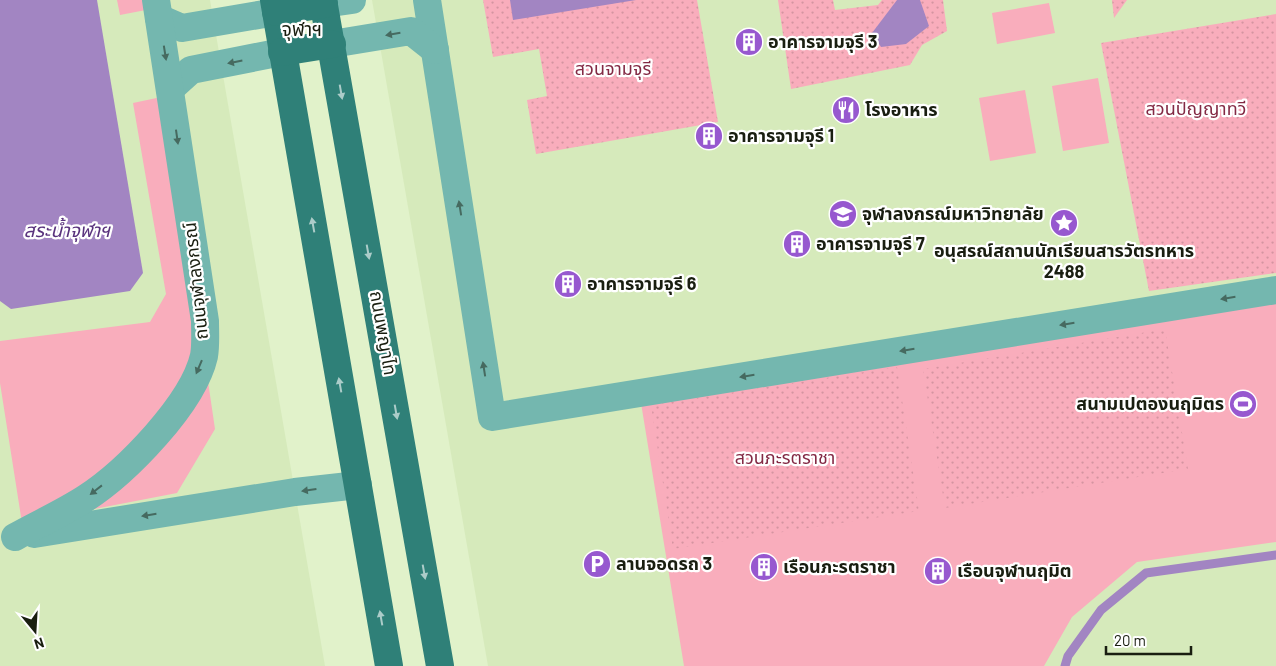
<svg xmlns="http://www.w3.org/2000/svg" width="1276" height="666" font-family="Barlow,'Noto Sans Thai',sans-serif">
  <style>
    .built { fill: #d6eabb }
    .grass { fill: #f9adbc }
    .park { fill: url(#park-dots) }
    .water { fill: #a285c2 }
    .lines { fill: none; stroke-linecap: round; stroke-linejoin: round }
    .stream { stroke: #a285c2; stroke-width: 9 }
    .minor { stroke: #74b7af; stroke-width: 28 }
    .primary { stroke: #2f8078; stroke-width: 28 }
    .oneway { fill: #466a60 }
    .oneway2 { fill: #acccc9 }
    .labels { text-anchor: middle; stroke-width: 4.5; stroke-linejoin: round; paint-order: stroke }
    .poi-label { font-size: 18px; font-weight: bold; fill: #191e10; stroke: #fff; text-anchor: start }
    .park-label { font-size: 18px; fill: #832944; stroke: #fff }
    .street-label { font-size: 18px; fill: #191e10; stroke: #fff }
    .neighbourhood-label { font-size: 19px; fill: #191e10; stroke: #fff }
    .water-label { font-size: 19px; font-style: italic; fill: #59327d; stroke: #fff }
  </style>
  <defs>
    <pattern id="park-dots" width="8" height="8" patternUnits="userSpaceOnUse" patternTransform="scale(1.25)"><rect width="8" height="8" fill="#f9adbc"/><path d="M2 2h.1M6 6h.1" fill="none" stroke="#d594a1" stroke-width="1.8" stroke-linecap="round"/></pattern>
  </defs>
  <rect width="100%" height="100%" fill="#e1f2ca"/>
  <!-- built -->
  <g class="built">
    <polygon points="0,0 210,0 325,666 0,666"/>
    <polygon points="372,0 1276,0 1276,666 488,666"/>
  </g>
  <!-- grass -->
  <g class="grass">
    <polygon points="117,0 150,0 151,9 120,15"/>
    <polygon points="1049,3 1055,33 997,44 992,13"/>
    <polygon points="1098,78 1109,143 1063,151 1052,86"/>
    <polygon points="1025,90 1036,153 990,161 979,98"/>
    <polygon points="166,96 215,429 177,493 22,523 0,383 0,341 150,322 166,294 133,103"/>
    <polygon points="1276,302 1276,542 1137,562 1072,617 1044,666 684,666 641,403"/>
  </g>
  <!-- park -->
  <g class="park">
    <polygon points="483,0 697,0 718,122 536,154 527,100 547,96 539,49 493,57"/>
    <polygon points="778,0 833,0 835,10 878,5 882,0 943,0 947,31 922,45 910,65 791,89"/>
    <polygon points="1112,0 1127,0 1114,18"/>
    <polygon points="1276,14 1276,273 1149,291 1101,43"/>
    <polygon points="1165,329 1188,469 945,508 923,369"/>
    <polygon points="897,367 919,511 673,549 651,405"/>
  </g>
  <!-- water -->
  <g class="water">
    <polygon points="0,0 97,0 143,273 130,291 11,309 0,301"/>
    <polygon points="510,0 636,0 513,20"/>
    <polygon points="897,0 920,0 929,26 906,44 881,47 872,33"/>
  </g>
  <g class="lines">
    <!-- stream -->
    <polyline class="stream" points="1065,666 1068,656 1101,610 1146,573 1276,555"/>
    <!-- minor -->
    <g class="minor">
      <polyline points="427,0 492,417 1276,290"/>
      <polyline points="324,4 352,0"/>
      <polyline points="159,18 182,28 276,12"/>
      <polyline points="332,44 411,31 435,50"/>
      <polyline points="170,89 191,70 282,52"/>
      <polyline points="34,534 295,492 358,485"/>
      <path d="M15,537C38,524 63,513 86,498C126,472 193,404 204,356C206,345 205,332 205,321L156,0"/>
    </g>
    <!-- primary -->
    <g class="primary">
      <polyline points="274,0 389,666"/>
      <polyline points="323,0 440,666"/>
      <polyline points="276,12 324,4"/>
      <polyline points="282,52 332,44"/>
    </g>
  </g>
  <!-- one-way arrows -->
  <defs><path id="oneway-solid" d="M-6-.8H1V-3.2L6.5 0L1 3.2V.8H-6Z" transform="scale(1.25)"/></defs>
  <g class="oneway">
    <use href="#oneway-solid" transform="translate(393 34) rotate(170)"/>
    <use href="#oneway-solid" transform="translate(165 53) rotate(81)"/>
    <use href="#oneway-solid" transform="translate(235 62) rotate(169)"/>
    <use href="#oneway-solid" transform="translate(177 137) rotate(82)"/>
    <use href="#oneway-solid" transform="translate(460 208) rotate(-99)"/>
    <use href="#oneway-solid" transform="translate(1228 298) rotate(171)"/>
    <use href="#oneway-solid" transform="translate(1067 324) rotate(171)"/>
    <use href="#oneway-solid" transform="translate(907 350) rotate(171)"/>
    <use href="#oneway-solid" transform="translate(199 367) rotate(113)"/>
    <use href="#oneway-solid" transform="translate(484 369) rotate(-99)"/>
    <use href="#oneway-solid" transform="translate(747 376) rotate(171)"/>
    <use href="#oneway-solid" transform="translate(96 490) rotate(142)"/>
    <use href="#oneway-solid" transform="translate(309 490) rotate(172)"/>
    <use href="#oneway-solid" transform="translate(149 515) rotate(171)"/>
  </g>
  <g class="oneway2">
    <use href="#oneway-solid" transform="translate(341 92) rotate(80)"/>
    <use href="#oneway-solid" transform="translate(313 225) rotate(-100)"/>
    <use href="#oneway-solid" transform="translate(368 252) rotate(80)"/>
    <use href="#oneway-solid" transform="translate(340 385) rotate(-100)"/>
    <use href="#oneway-solid" transform="translate(396 412) rotate(80)"/>
    <use href="#oneway-solid" transform="translate(424 572) rotate(80)"/>
    <use href="#oneway-solid" transform="translate(381 618) rotate(-100)"/>
  </g>
  <!-- icons -->
  <defs>
    <symbol id="building-disc" viewBox="-11 -11 22 22"><circle r="9.5" fill="#9758cf" stroke="#fff"/><path d="M-4-6H4V6H1V3H-1V6H-4ZM-2.5-4.3h1.7v1.8h-1.7ZM.8-4.3h1.7v1.8H.8ZM-2.5-1h1.7V.8h-1.7ZM.8-1h1.7V.8H.8Z" fill="#fff"/></symbol>
    <symbol id="restaurant-disc" viewBox="-11 -11 22 22"><circle r="9.5" fill="#9758cf" stroke="#fff"/><path d="M-5-6h1v4h1v-4h1v4h1v-4h1v5L-1.5 .5V6h-2V.5L-5-1ZM5-6V6H3V1.5H1.5Q1.5-4 5-6Z" fill="#fff"/></symbol>
    <symbol id="university-disc" viewBox="-11 -11 22 22"><circle r="9.5" fill="#9758cf" stroke="#fff"/><path d="M0-5L7-2L0 1L-7-2ZM-4 1L0 2.5L4 1V4Q0 6-4 4Z" fill="#fff"/></symbol>
    <symbol id="sight-disc" viewBox="-11 -11 22 22"><circle r="9.5" fill="#9758cf" stroke="#fff"/><path d="M0-6L1.8-2.2L6-1.7L2.9 1.2L3.7 5.4L0 3.3L-3.7 5.4L-2.9 1.2L-6-1.7L-1.8-2.2Z" fill="#fff"/></symbol>
    <symbol id="stadium-disc" viewBox="-11 -11 22 22"><circle r="9.5" fill="#9758cf" stroke="#fff"/><path d="M0-5a6.5 5 0 1 0 0 10a6.5 5 0 1 0 0-10ZM-3.5-1.8h7v3.6h-7Z" fill="#fff"/></symbol>
    <symbol id="parking-disc" viewBox="-11 -11 22 22"><circle r="9.5" fill="#9758cf" stroke="#fff"/><path d="M-3.5-5.5H1a3.5 3.5 0 0 1 0 7H-1V5.5H-3.5ZM-1-3.4V-.6H.8a1.4 1.4 0 0 0 0-2.8Z" fill="#fff"/></symbol>
  </defs>
  <g fill-rule="evenodd">
    <use href="#building-disc" x="733" y="26" width="32" height="32"/>
    <use href="#restaurant-disc" x="830" y="94" width="32" height="32"/>
    <use href="#building-disc" x="693" y="120" width="32" height="32"/>
    <use href="#university-disc" x="827" y="198" width="32" height="32"/>
    <use href="#sight-disc" x="1048" y="207" width="32" height="32"/>
    <use href="#building-disc" x="781" y="228" width="32" height="32"/>
    <use href="#building-disc" x="552" y="268" width="32" height="32"/>
    <use href="#stadium-disc" x="1227" y="388" width="32" height="32"/>
    <use href="#parking-disc" x="581" y="548" width="32" height="32"/>
    <use href="#building-disc" x="748" y="551" width="32" height="32"/>
    <use href="#building-disc" x="922" y="555" width="32" height="32"/>
  </g>
  <g class="labels">
    <!-- poi labels -->
    <g class="poi-label">
      <text x="768" y="48">อาคารจามจุรี 3</text>
      <text x="865" y="116">โรงอาหาร</text>
      <text x="728" y="142">อาคารจามจุรี 1</text>
      <text x="862" y="220">จุฬาลงกรณ์มหาวิทยาลัย</text>
      <text x="816" y="250">อาคารจามจุรี 7</text>
      <text x="1064" y="257" text-anchor="middle">อนุสรณ์สถานนักเรียนสารวัตรทหาร<tspan x="1064" dy="21">2488</tspan></text>
      <text x="587" y="290">อาคารจามจุรี 6</text>
      <text x="1224" y="410" text-anchor="end">สนามเปตองนฤมิตร</text>
      <text x="616" y="570">ลานจอดรถ 3</text>
      <text x="783" y="573">เรือนภะรตราชา</text>
      <text x="957" y="577">เรือนจุฬานฤมิต</text>
    </g>
    <!-- park labels -->
    <g class="park-label">
      <text x="613" y="75">สวนจามจุรี</text>
      <text x="1196" y="115">สวนปัญญาทวี</text>
      <text x="785" y="464">สวนภะรตราชา</text>
    </g>
    <!-- street labels -->
    <g class="street-label">
      <text transform="translate(196 281) rotate(-96)" y="6">ถนนจุฬาลงกรณ์</text>
      <text transform="translate(383 333) rotate(80)" y="6">ถนนพญาไท</text>
    </g>
    <!-- neighbourhood labels -->
    <g class="neighbourhood-label">
      <text x="302" y="36">จุฬาฯ</text>
    </g>
    <!-- water labels -->
    <g class="water-label">
      <text x="67" y="237">สระน้ำจุฬาฯ</text>
    </g>
  </g>
  <!-- north arrow -->
  <g transform="translate(35 631) rotate(162)" stroke="#ffffff" stroke-width="4" paint-order="stroke">
  <path d="M0-4L9 19L0 12L-9 19Z" fill="#191e10"/>
  <text y="-8" font-size="14" font-weight="bold" text-anchor="middle" fill="#191e10">N</text>
  </g>
  <!-- scale -->
  <path d="M1106 646v8h85v-8" fill="none" stroke="#191e10" stroke-width="2.5"/>
  <text x="1114" y="646" font-size="15" fill="#191e10" stroke="#ffffff" stroke-width="4" paint-order="stroke">20 m</text>
</svg>
